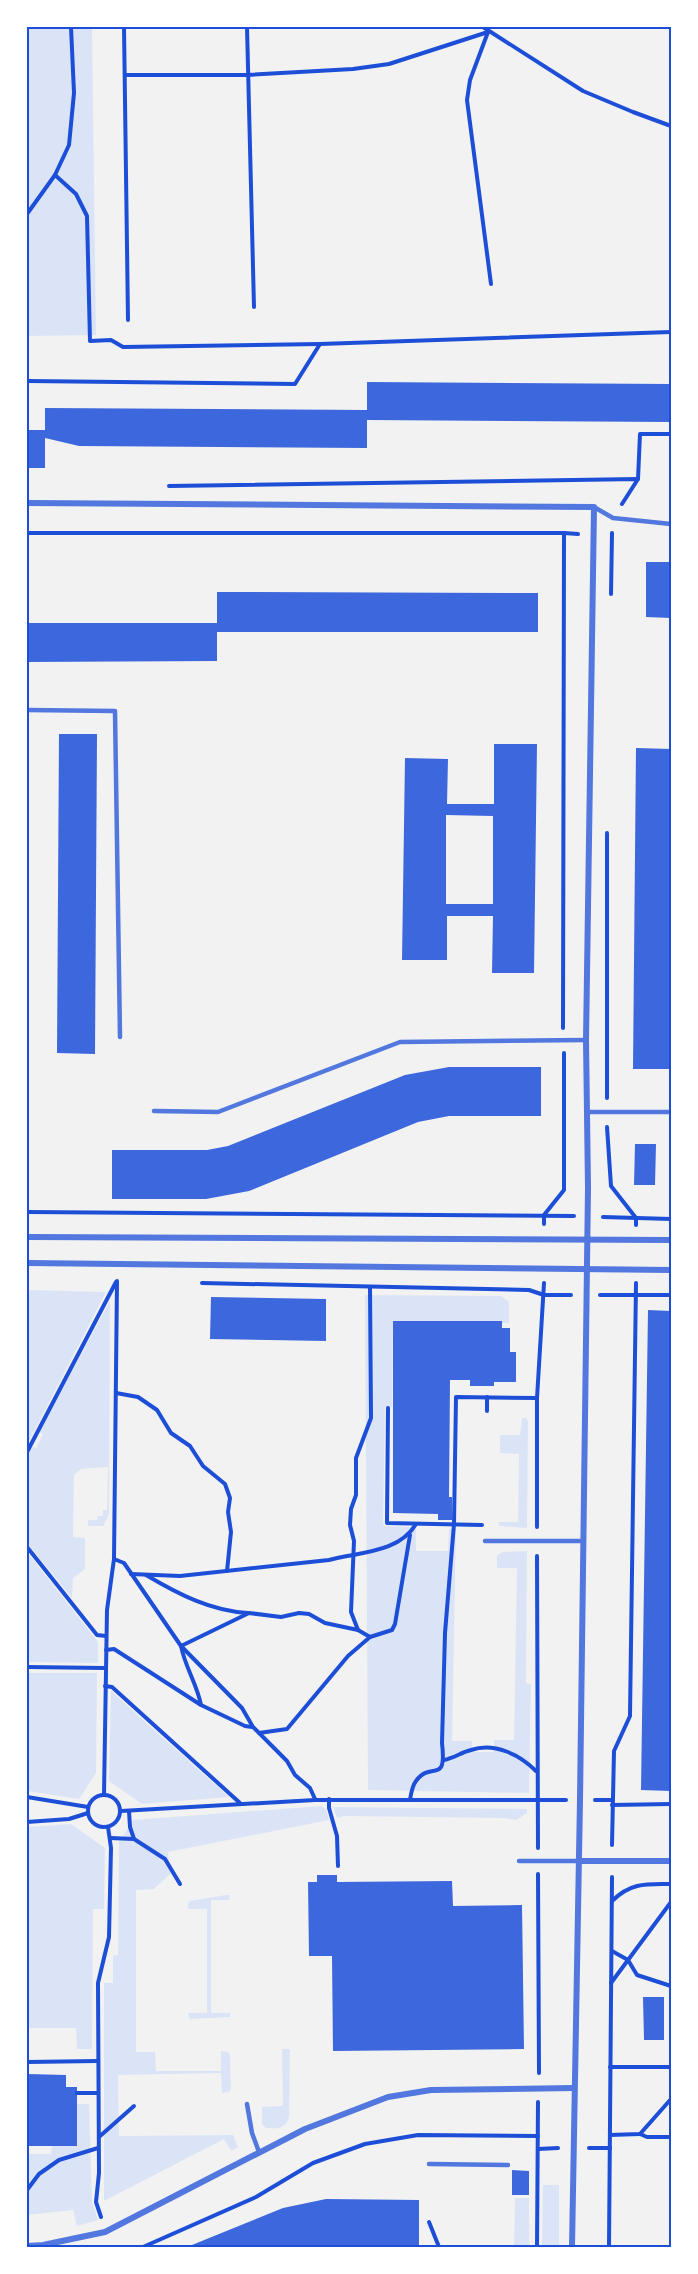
<svg xmlns="http://www.w3.org/2000/svg" width="698" height="2274" font-family="'Archivo Narrow',sans-serif">
  <style>
    .green { fill: #dbe4f7 }
    .building { fill: #3d67dc; fill-rule: evenodd }
    .lines { fill: none; stroke-linecap: round; stroke-linejoin: round }
    .path { stroke: #1d4ed8; stroke-width: 4 }
    .service { stroke: #5277de; stroke-width: 4.5 }
    .minor { stroke: #5277de; stroke-width: 6 }
    .neatline { fill: none; stroke: #1d4ed8; stroke-width: 2 }
  </style>
  <rect width="100%" height="100%" fill="#f2f2f2"/>
  <!-- green -->
  <g class="green">
    <polygon points="27,27 92,27 96,335 27,336"/>
    <polygon points="27,1290 106,1292 27,1445"/>
    <polygon points="365,1295 501,1296 509,1302 509,1323 393,1321 392,1407 385,1407 383,1522 384,1526 416,1527 416,1551 448,1551 449,1529 456,1529 452,1741 472,1741 472,1752 494,1752 494,1740 514,1740 517,1568 497,1568 497,1555 503,1552 527,1551 526,1683 531,1684 529,1793 368,1790"/>
    <polygon points="110,1301 109,1514 103,1526 88,1526 88,1520 97,1520 98,1516 103,1516 103,1510 107,1510 108,1467 81,1469 74,1475 73,1537 85,1538 85,1569 73,1578 72,1598 27,1543 27,1455 32,1447 36,1448 43,1434 39,1432"/>
    <polygon points="522,1418 526,1418 528,1421 527,1528 500,1526 498,1522 518,1522 519,1454 500,1453 500,1435 520,1435"/>
    <polygon points="27,1552 98,1642 98,1663 27,1662"/>
    <polygon points="27,1673 97,1673 96,1773 79,1799 27,1791"/>
    <polygon points="111,1691 229,1797 142,1804 109,1781"/>
    <polygon points="321,1806 326,1809 329,1820 168,1852 171,1873 154,1889 136,1890 136,2052 155,2052 156,2071 221,2071 221,2051 228,2052 230,2055 231,2089 229,2092 222,2093 221,2073 118,2075 119,2136 233,2135 238,2147 231,2151 224,2139 104,2201 104,1983 113,1983 113,1956 118,1955 119,1842 133,1820"/>
    <polygon points="333,1807 527,1809 527,1813 516,1820 503,1818 344,1816 337,1818"/>
    <polygon points="71,1824 105,1848 104,1909 93,1909 92,2049 77,2049 76,2028 28,2028 27,1827"/>
    <polygon points="226,1895 229,1895 230,1900 211,1900 211,2013 230,2013 230,2017 190,2019 188,2013 207,2013 207,1909 188,1909 188,1903 190,1901"/>
    <path d="M282,2049H290L289,2118C284,2129 278,2129 266,2128L262,2124V2107L283,2106Z"/>
    <polygon points="77,2104 89,2104 92,2202 98,2220 77,2226 73,2210 27,2215 27,2154 51,2154 52,2146 77,2146"/>
    <polygon points="543,2185 559,2185 559,2247 542,2247"/>
    <polygon points="515,2198 529,2198 529,2247 443,2247 514,2246"/>
  </g>
  <!-- building -->
  <g class="building">
    <polygon points="367,382 671,384 671,422 367,420 367,448 79,446 45,438 45,468 27,468 27,430 45,430 45,408 367,410"/>
    <polygon points="646,562 671,562 671,618 646,617"/>
    <polygon points="217,592 538,593 538,632 217,632 217,661 27,662 27,623 217,623"/>
    <polygon points="59,734 97,734 95,1054 57,1053"/>
    <path d="M494,744H537L534,973H492L493,916H447V960H402L405,758L448,759L447,804H494ZM446,815L493,816V904H446Z"/>
    <polygon points="636,748 671,749 671,1069 633,1069"/>
    <polygon points="449,1067 541,1067 541,1116 449,1116 418,1122 249,1191 206,1199 112,1199 112,1150 207,1150 228,1146 405,1075"/>
    <polygon points="635,1144 656,1144 655,1185 634,1185"/>
    <polygon points="211,1297 326,1299 326,1341 210,1339"/>
    <polygon points="648,1310 671,1311 671,1791 641,1790"/>
    <polygon points="393,1321 502,1321 502,1328 510,1328 510,1352 516,1352 516,1382 494,1382 494,1386 470,1386 470,1380 450,1380 449,1497 452,1497 452,1520 438,1520 438,1514 393,1513"/>
    <polygon points="317,1875 337,1875 337,1882 452,1881 453,1906 522,1905 524,2049 333,2051 332,1956 309,1956 308,1882 317,1882"/>
    <polygon points="643,1997 664,1997 664,2040 644,2040"/>
    <polygon points="27,2074 66,2075 66,2087 77,2087 77,2146 27,2146"/>
    <polygon points="512,2170 529,2171 529,2195 512,2195"/>
    <polygon points="326,2199 419,2200 419,2247 187,2247 283,2208"/>
  </g>
  <g class="lines">
    <!-- path -->
    <g class="path">
      <polyline points="124,27 128,320"/>
      <polyline points="247,27 254,307"/>
      <polyline points="483,27 583,91 633,112 671,126"/>
      <polyline points="125,75 247,75 353,69 389,64 488,32 470,80 467,100 491,284"/>
      <polyline points="55,175 76,194 87,216 90,341 111,340 123,347 320,344"/>
      <polyline points="27,214 55,175 69,145 74,93 71,27"/>
      <polyline points="27,381 295,384 320,344 671,332"/>
      <polyline points="638,479 640,434 671,434"/>
      <polyline points="169,486 638,479 622,504"/>
      <polyline points="27,533 564,533 563,1028"/>
      <polyline points="564,533 578,534"/>
      <polyline points="611,594 612,533"/>
      <polyline points="607,1098 607,833"/>
      <polyline points="607,1127 611,1186 636,1218 636,1225"/>
      <polyline points="27,1212 574,1216"/>
      <polyline points="603,1217 671,1219"/>
      <polyline points="544,1224 544,1215 564,1190 564,1053"/>
      <polyline points="202,1283 529,1290 544,1295 571,1295"/>
      <polyline points="600,1295 671,1295"/>
      <polyline points="116,1393 138,1397 157,1410 171,1433 190,1446 203,1466 225,1484 230,1498 228,1512 231,1532 227,1571"/>
      <polyline points="487,1397 487,1411"/>
      <polyline points="388,1408 387,1523 482,1525"/>
      <polyline points="27,1452 116,1282"/>
      <polyline points="537,1527 537,1398 544,1283"/>
      <polyline points="27,1547 97,1635 106,1636"/>
      <polyline points="537,1556 538,1848"/>
      <polyline points="114,1559 124,1563 181,1646 242,1708 253,1727 287,1761 295,1775 310,1788 315,1799"/>
      <path d="M131,1574L180,1576L329,1560C359,1552 399,1553 416,1524"/>
      <path d="M146,1575C178,1594 211,1611 248,1613"/>
      <polyline points="358,1630 351,1612 354,1541 350,1525 351,1509 356,1495 356,1458 371,1418 370,1287"/>
      <polyline points="106,1650 114,1649 201,1705 245,1726 252,1727"/>
      <polyline points="27,1667 105,1668"/>
      <polyline points="105,1686 112,1687 240,1803"/>
      <path d="M201,1705C197,1684 185,1667 181,1646L249,1613L281,1617L299,1613L309,1614L325,1623L358,1630L370,1637"/>
      <polyline points="259,1733 287,1729 348,1656 370,1637 392,1630 395,1624 410,1535"/>
      <path d="M444,1760C454,1758 462,1752 471,1750C495,1742 520,1755 536,1771"/>
      <circle cx="104" cy="1811" r="16"/>
      <polyline points="104,1795 107,1610 114,1559 117,1281"/>
      <polyline points="27,1797 88,1807"/>
      <polyline points="329,1799 329,1808 337,1836 338,1866"/>
      <path d="M410,1800C411,1794 412,1786 416,1781C431,1760 447,1786 442,1743L445,1633L454,1524L456,1397L537,1398"/>
      <polyline points="595,1800 612,1800"/>
      <polyline points="612,1805 671,1804"/>
      <polyline points="121,1811 315,1800 566,1800"/>
      <polyline points="129,1811 130,1827 134,1839 165,1859 180,1884"/>
      <polyline points="27,1822 69,1819 88,1813"/>
      <polyline points="110,1838 134,1839"/>
      <polyline points="612,1845 614,1751 630,1716 636,1283"/>
      <polyline points="538,1874 539,2073"/>
      <path d="M612,1901C631,1882 647,1884 671,1884"/>
      <polyline points="612,1951 628,1960 637,1975 671,1986"/>
      <polyline points="611,1983 671,1902"/>
      <polyline points="27,2062 98,2061"/>
      <polyline points="610,2067 671,2067"/>
      <polyline points="77,2093 98,2093"/>
      <polyline points="640,2134 647,2137 671,2137"/>
      <polyline points="610,2135 640,2134 671,2099"/>
      <polyline points="99,2137 134,2106"/>
      <polyline points="589,2148 610,2148"/>
      <polyline points="538,2149 558,2148"/>
      <polyline points="27,2190 39,2174 59,2160 98,2148"/>
      <polyline points="101,2217 96,2202 99,2173 98,1983 109,1937 111,1848 108,1827"/>
      <polyline points="429,2222 439,2247"/>
      <polyline points="143,2247 256,2197 313,2163 365,2144 418,2135 538,2136"/>
      <polyline points="537,2247 538,2102"/>
      <polyline points="609,2247 612,1877"/>
    </g>
    <!-- service -->
    <g class="service">
      <polyline points="594,507 613,518 671,524"/>
      <polyline points="27,710 115,711 120,1037"/>
      <polyline points="154,1111 218,1112 400,1042 586,1040"/>
      <polyline points="587,1112 671,1112"/>
      <polyline points="485,1541 582,1541"/>
      <polyline points="519,1861 578,1861"/>
      <polyline points="247,2104 252,2133 259,2152"/>
      <polyline points="429,2164 508,2165"/>
    </g>
    <!-- minor -->
    <g class="minor">
      <polyline points="27,503 594,507 586,1040 588,1188 580,1800 572,2247"/>
      <polyline points="27,1237 671,1240"/>
      <polyline points="27,1263 671,1270"/>
      <polyline points="578,1861 671,1861"/>
      <polyline points="27,2246 43,2245 105,2232 305,2129 388,2097 431,2090 574,2088"/>
    </g>
  </g>
  <!-- border -->
  <rect width="698" height="2274" fill="none" stroke="#ffffff" stroke-width="57"/>
  <rect x="28" y="28" width="642" height="2218" class="neatline"/>
</svg>
